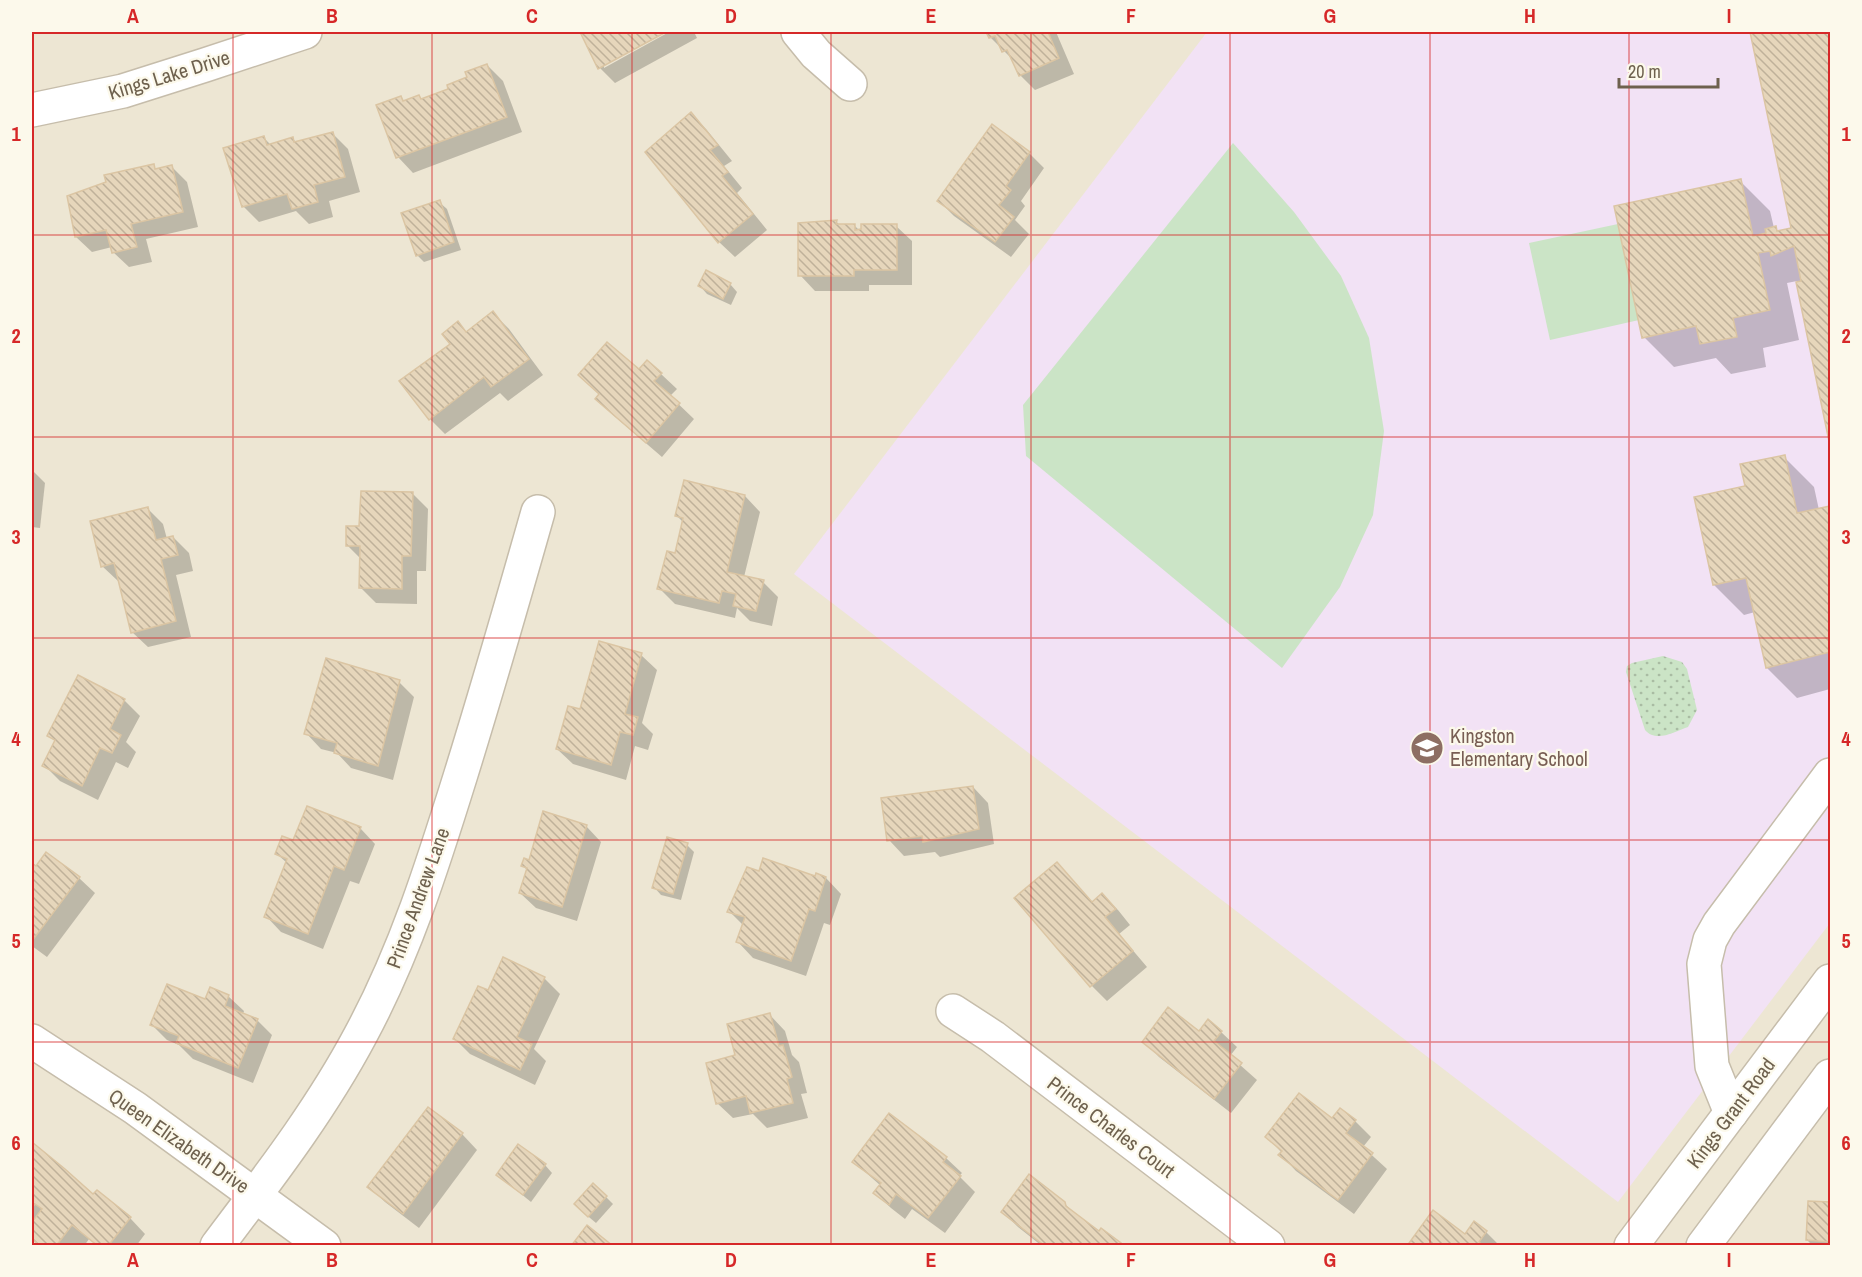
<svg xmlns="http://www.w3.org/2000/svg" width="1862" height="1277" font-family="'Archivo Narrow',sans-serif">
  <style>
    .residential { fill: #ede6d3 }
    .education { fill: #f2e2f5 }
    .green { fill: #cbe4c6 }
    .park { fill: url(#park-dots) }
    .shadow { fill: #0003 }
    .building { fill: url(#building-back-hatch); stroke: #dbc5a3; stroke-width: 1.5 }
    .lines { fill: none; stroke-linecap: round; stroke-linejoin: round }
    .minor-casing { stroke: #c6bdab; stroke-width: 36 }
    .minor { stroke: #fff; stroke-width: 33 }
    .grid { fill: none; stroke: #d62828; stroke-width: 1.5; stroke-opacity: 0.55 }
    .labels { text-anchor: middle; stroke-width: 4.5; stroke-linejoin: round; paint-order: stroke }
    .street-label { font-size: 20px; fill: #6e614e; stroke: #fcf9eb }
    .education-label { font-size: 20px; fill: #785e54; stroke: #fcf9eb; text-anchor: start }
    .neatline { fill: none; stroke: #d62828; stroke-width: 2 }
    .grid-label { font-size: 20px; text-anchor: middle; font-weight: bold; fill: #d62828 }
  </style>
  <defs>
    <pattern id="park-dots" width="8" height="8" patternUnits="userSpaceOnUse" patternTransform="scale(1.5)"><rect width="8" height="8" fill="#cbe4c6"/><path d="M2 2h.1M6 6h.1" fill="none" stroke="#a9bca3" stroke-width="1.8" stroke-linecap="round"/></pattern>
    <pattern id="building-back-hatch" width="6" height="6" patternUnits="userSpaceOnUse" patternTransform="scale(1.5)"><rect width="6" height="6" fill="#e6d6bb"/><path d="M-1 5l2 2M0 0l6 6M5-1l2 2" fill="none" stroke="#bfb19a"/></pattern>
  </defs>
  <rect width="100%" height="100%" fill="#f9f6e5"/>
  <!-- residential -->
  <rect class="residential" x="32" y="32" width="1798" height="1213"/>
  <!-- education -->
  <polygon class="education" points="1207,32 1830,32 1830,923 1618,1202 794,574"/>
  <!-- green -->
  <g class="green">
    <polygon points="1233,143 1294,212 1341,276 1369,338 1384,431 1373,515 1340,587 1282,668 1026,456 1023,405"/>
    <polygon points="1618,224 1639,320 1550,340 1529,243"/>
  </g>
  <!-- park -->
  <path class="park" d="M1663,656L1682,662L1687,669L1697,710L1688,727C1674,732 1656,743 1645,730L1626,672L1627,666L1632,663Z"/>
  <!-- shadow -->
  <g class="shadow">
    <polygon points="582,32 663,32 604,64 604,68 669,32 694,32 697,38 615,83 600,68"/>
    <polygon points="988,32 1056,32 1074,74 1035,90 1020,75 1015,62 991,38"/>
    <polygon points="1751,32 1830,32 1830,439 1797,281 1787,283 1799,340 1763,348 1766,367 1731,374 1716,358 1674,367 1644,337 1740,181 1770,211 1774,228 1780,232 1793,229"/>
    <polygon points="487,65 503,81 522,132 413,173 398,157 401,97 405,102 419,97 423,100 450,90"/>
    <polygon points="691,114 706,129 732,161 724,166 742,188 737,193 767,230 735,257 719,242"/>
    <polygon points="332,133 348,149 360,192 329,201 333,217 309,224 296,211 259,222 243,206 264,138 271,145 293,139 297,143"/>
    <polygon points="1029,153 1044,168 1021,201 1025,206 1015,220 1029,234 1011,257 954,216 939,201"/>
    <polygon points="153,166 157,170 172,167 187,182 198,227 146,239 152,262 129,267 113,252 112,247 92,252 76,237"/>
    <polygon points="439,202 447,209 461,250 424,262 417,255"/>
    <polygon points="836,221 840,226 854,225 860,231 896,226 912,241 912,285 869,285 869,291 815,291 800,275"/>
    <polygon points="730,284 737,292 731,305 707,294 700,286"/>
    <polygon points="493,313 509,329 543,375 508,401 500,393 445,434 430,419 458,323 467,333"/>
    <polygon points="639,372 661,374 677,389 670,396 694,419 662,457 612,414 597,399 600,395 580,375"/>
    <polygon points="1784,457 1814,487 1819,510 1830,508 1830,689 1797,698 1767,668 1755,612 1744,615 1714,585 1747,487"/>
    <polygon points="32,470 45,483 40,528 32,527"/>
    <polygon points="412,493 428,509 426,571 417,571 417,604 376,603 360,587 361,559 347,545 360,527"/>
    <polygon points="745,496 760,512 744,577 763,582 778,597 772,626 750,621 737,608 735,618 675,604 659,588 676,555 684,523 677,516"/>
    <polygon points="147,508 163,524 167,539 173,537 189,553 193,571 176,575 191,637 148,647 132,632 120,581 118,581 102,566"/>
    <polygon points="641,655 657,670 642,723 653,734 648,750 635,746 626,780 573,764 557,749 581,711"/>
    <polygon points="399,682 414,697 393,780 351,768 337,753 321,749 306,733"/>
    <polygon points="124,700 140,716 126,742 136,752 128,768 116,762 98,800 60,781 44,765 56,742 49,736"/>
    <polygon points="973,787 988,803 994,844 940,857 935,852 904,856 889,840"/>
    <polygon points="586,826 601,842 577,921 536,908 520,893 527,870 523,866"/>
    <polygon points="360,828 375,844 359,884 350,881 323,949 281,932 266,916 287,863 277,854 294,842"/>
    <polygon points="687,845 694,852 681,900 661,895 654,887"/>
    <polygon points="1057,864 1093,903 1102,895 1118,910 1130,925 1119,934 1147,967 1107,1001 1092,986"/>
    <polygon points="32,865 36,869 79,878 95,893 47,957 32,946"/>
    <polygon points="759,873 826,878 841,894 830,925 824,923 806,976 753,958 738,942 744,926 729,911"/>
    <polygon points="544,978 560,994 534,1049 546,1061 535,1085 470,1054 455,1039 489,992"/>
    <polygon points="228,996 244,1011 243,1014 257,1020 272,1035 253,1083 193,1059 179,1045 167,1040 152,1025 206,1001"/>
    <polygon points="770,1015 785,1031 792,1055 799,1062 807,1093 801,1094 808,1118 767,1128 753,1114 733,1118 717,1103 737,1056"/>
    <polygon points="1208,1022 1221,1032 1237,1047 1230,1056 1257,1080 1231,1113 1159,1057 1144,1041 1199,1033"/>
    <polygon points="428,1109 462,1134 477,1150 419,1228 385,1202 369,1187"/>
    <polygon points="1340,1110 1355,1121 1371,1137 1363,1147 1387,1169 1354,1214 1296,1171 1281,1155 1282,1153 1267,1137 1333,1120"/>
    <polygon points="32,1144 64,1170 93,1197 130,1218 145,1234 136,1246 97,1246 89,1239 84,1246 39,1246 32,1238"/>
    <polygon points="946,1158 962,1173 959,1176 975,1192 945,1233 912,1209 905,1219 891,1208 875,1193 881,1186 854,1162"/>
    <polygon points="545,1165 552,1173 531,1202 498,1175"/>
    <polygon points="606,1197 613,1204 596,1223 583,1212"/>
    <polygon points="1064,1203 1078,1217 1100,1233 1101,1230 1121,1246 1042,1246 1018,1227 1003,1212"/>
    <polygon points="1809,1203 1830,1204 1830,1246 1813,1246 1807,1240"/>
    <polygon points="1486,1232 1500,1246 1414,1246 1466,1236"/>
  </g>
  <!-- building -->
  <g class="building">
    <polygon points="580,32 666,32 598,69"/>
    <polygon points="986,32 1048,32 1059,58 1019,76 1007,50 1002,52 995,36 989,38"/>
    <polygon points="1750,32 1830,32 1830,446 1796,282 1801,281 1794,246 1771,256 1770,251 1758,253 1770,310 1733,318 1737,337 1700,344 1696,326 1642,338 1614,206 1741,179 1753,236 1766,233 1765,229 1776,226 1777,231 1791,228"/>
    <polygon points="487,64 507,117 396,158 376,105 401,96 403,101 419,95 421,99 448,89 447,85 467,77 465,72"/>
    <polygon points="691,112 718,145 710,150 728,172 722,176 753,214 718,243 645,152"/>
    <polygon points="992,124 1030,152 1006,186 1011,190 999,205 1014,217 995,242 937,201"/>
    <polygon points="333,132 345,177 314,185 318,202 292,209 287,194 242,207 223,148 264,136 267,145 293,137 294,142"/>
    <polygon points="154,164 155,169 172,165 183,212 131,224 137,247 112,253 106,230 75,237 67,196 106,182 104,175"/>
    <polygon points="440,200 454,242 416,256 401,213"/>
    <polygon points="837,220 836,224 855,224 855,230 861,229 861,224 897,224 897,270 854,270 854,276 798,276 798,223"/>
    <polygon points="706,270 731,283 723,299 698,286"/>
    <polygon points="493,311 529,359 491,387 484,377 429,420 399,381 450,344 442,334 458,321 466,332"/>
    <polygon points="607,342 639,369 647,360 662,373 654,381 680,403 646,443 595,399 599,394 578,375"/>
    <polygon points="1785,455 1797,513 1830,506 1830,652 1766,668 1746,578 1713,585 1694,497 1745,486 1740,464"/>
    <polygon points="684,480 745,495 727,572 764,580 756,611 733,606 736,594 722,591 719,603 657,589 667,551 675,553 683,518 675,516"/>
    <polygon points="361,491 413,492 411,556 402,556 402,589 359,588 360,546 346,546 346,526 359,526"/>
    <polygon points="148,507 156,540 173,536 178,555 161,559 176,621 131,633 114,563 101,567 90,521"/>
    <polygon points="599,641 642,653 625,714 638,717 633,735 620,732 611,765 556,749 568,706 580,709"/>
    <polygon points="326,658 400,680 378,766 334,753 337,743 304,734"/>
    <polygon points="78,675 125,699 110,729 121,735 112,753 100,748 82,786 42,766 55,740 47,736"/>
    <polygon points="973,786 979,829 923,842 922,836 887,841 881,798"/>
    <polygon points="307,806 361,827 344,870 334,866 308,934 264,917 287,859 275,854 282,836 293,840"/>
    <polygon points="543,811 587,825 562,907 519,893 527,868 521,866 524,858 529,860"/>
    <polygon points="667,837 688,843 673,894 652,888"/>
    <polygon points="46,852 80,877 32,941 32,863 36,866"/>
    <polygon points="763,858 815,876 816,873 826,877 815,911 809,909 791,961 736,942 745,917 727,912 747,867 759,871"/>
    <polygon points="1057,862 1092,902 1102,893 1116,909 1105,917 1133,951 1090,987 1014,898"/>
    <polygon points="503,957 545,977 517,1037 532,1044 520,1070 453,1039 478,986 488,990"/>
    <polygon points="167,984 205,999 210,987 229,995 225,1006 258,1019 238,1068 176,1043 179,1036 150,1025"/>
    <polygon points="1168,1007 1199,1031 1208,1019 1222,1031 1214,1041 1242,1063 1214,1099 1142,1042"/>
    <polygon points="770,1013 779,1046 783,1045 792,1077 787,1079 793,1103 750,1113 746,1096 716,1104 706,1063 735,1055 727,1024"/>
    <polygon points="1299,1093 1332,1118 1340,1108 1356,1120 1346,1133 1373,1153 1338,1200 1278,1155 1282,1151 1265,1137"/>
    <polygon points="428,1107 463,1133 403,1214 367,1187"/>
    <polygon points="889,1113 947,1157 943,1162 961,1176 928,1218 896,1194 889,1205 873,1193 881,1183 852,1162"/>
    <polygon points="32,1142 65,1169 93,1194 97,1190 131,1217 108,1246 98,1246 72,1225 56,1246 40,1246 32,1239 32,1222 42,1209 35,1204 32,1208"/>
    <polygon points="518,1144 546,1164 523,1195 496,1175"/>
    <polygon points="1029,1174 1065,1202 1066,1206 1099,1231 1101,1228 1121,1243 1119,1246 1045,1246 1001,1212"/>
    <polygon points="593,1183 607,1196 588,1217 574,1204"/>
    <polygon points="1808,1201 1830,1202 1830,1242 1806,1240"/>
    <polygon points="1433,1210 1465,1234 1474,1221 1487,1231 1479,1242 1483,1246 1413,1246 1409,1243"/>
    <polygon points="587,1225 613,1246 571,1246"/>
  </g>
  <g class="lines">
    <defs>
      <g id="minor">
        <polyline points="798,32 816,54 850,84"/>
        <polyline points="32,110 123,91 205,65 305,32"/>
        <polyline points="953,1011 993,1037 1268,1246"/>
        <polyline points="32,1041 135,1108 324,1246"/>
        <polyline points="1731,1113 1712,1066 1704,964 1710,940 1719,924 1830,775"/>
        <path d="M217,1246C268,1178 320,1111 360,1036C405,953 433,864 461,774C488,687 513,600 538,512"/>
        <polyline points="1631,1246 1830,981"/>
        <polyline points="1703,1246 1830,1076"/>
      </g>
    </defs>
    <!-- minor casing -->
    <use href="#minor" class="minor-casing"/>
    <!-- minor -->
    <use href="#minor" class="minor"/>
  </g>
  <!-- grid -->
  <path class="grid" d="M233,32V1246M432,32V1246M632,32V1246M831,32V1246M1031,32V1246M1230,32V1246M1430,32V1246M1629,32V1246M32,235H1830M32,437H1830M32,638H1830M32,840H1830M32,1042H1830"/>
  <!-- icons -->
  <defs>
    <symbol id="school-disc" viewBox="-11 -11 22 22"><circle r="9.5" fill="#8d6e63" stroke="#fcf9eb"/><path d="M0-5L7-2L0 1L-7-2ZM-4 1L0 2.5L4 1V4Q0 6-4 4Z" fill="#fff"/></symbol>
  </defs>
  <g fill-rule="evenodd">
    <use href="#school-disc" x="1408" y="729" width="38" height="38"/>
  </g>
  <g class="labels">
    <!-- street labels -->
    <g class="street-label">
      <text transform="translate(169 75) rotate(-17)" y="7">Kings Lake Drive</text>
      <text transform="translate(418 898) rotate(-70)" y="7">Prince Andrew Lane</text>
      <text transform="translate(1731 1113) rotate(-53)" y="7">Kings Grant Road</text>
      <text transform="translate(1111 1127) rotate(37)" y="7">Prince Charles Court</text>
      <text transform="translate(179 1141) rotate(35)" y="7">Queen Elizabeth Drive</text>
    </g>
    <!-- education labels -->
    <g class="education-label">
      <text x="1450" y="743">Kingston<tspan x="1450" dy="23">Elementary School</tspan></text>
    </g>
  </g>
  <!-- border -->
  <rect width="1862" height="1277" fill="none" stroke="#fcf9eb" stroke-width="66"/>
  <!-- scale -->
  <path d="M1619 78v9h99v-9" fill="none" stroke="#6e614e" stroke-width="3"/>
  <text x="1628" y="78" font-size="18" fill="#6e614e" stroke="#fcf9eb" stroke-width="4.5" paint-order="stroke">20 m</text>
  <rect x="33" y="33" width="1796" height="1211" class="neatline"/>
  <g class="grid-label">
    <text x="133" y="23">A</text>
    <text x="332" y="23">B</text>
    <text x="532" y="23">C</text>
    <text x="731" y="23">D</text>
    <text x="931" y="23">E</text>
    <text x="1131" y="23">F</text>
    <text x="1330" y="23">G</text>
    <text x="1530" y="23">H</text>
    <text x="1729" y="23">I</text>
    <text x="16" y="141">1</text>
    <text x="1846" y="141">1</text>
    <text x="16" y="343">2</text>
    <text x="1846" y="343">2</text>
    <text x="16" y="544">3</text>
    <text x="1846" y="544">3</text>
    <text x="16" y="746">4</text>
    <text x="1846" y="746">4</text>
    <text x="16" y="948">5</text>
    <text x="1846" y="948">5</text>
    <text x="16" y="1150">6</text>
    <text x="1846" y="1150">6</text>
    <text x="133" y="1267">A</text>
    <text x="332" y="1267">B</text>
    <text x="532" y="1267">C</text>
    <text x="731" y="1267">D</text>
    <text x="931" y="1267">E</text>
    <text x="1131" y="1267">F</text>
    <text x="1330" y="1267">G</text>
    <text x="1530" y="1267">H</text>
    <text x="1729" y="1267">I</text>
  </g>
</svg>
